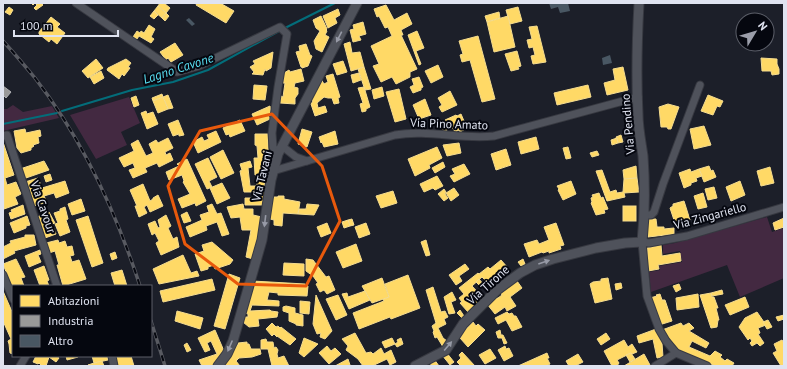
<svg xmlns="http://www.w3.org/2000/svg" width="787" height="369" font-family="'PT Sans',sans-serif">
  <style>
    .green { fill: #432941 }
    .homes { fill: #ffd966; stroke: #f5dc8f }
    .industry { fill: #999; stroke: #aeafb3 }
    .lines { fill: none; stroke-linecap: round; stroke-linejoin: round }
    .stream { stroke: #036d7a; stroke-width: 2 }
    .building { fill: #495763 }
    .minor-casing { stroke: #373941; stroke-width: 9 }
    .tertiary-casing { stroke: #373941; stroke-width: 11 }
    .minor { stroke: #4f525b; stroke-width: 7 }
    .tertiary { stroke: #4f525b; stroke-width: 9 }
    .rail-casing { stroke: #585a61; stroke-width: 3.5 }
    .rail { stroke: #05070f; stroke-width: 2; stroke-dasharray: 6; stroke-linecap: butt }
    .oneway { fill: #979aa6 }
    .marked { fill: none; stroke: #e8590c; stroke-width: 3; stroke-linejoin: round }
    .labels { text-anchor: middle; stroke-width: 4; stroke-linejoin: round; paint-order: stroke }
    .street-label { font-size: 12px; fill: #dfe3f0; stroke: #05070f }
    .water-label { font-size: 13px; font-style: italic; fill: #5ae1f4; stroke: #05070f }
  </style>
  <rect width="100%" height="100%" fill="#1c1f29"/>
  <!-- green -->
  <g class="green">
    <polygon points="129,97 140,123 121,132 127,145 96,159 70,115"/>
    <polygon points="13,105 23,112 52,106 59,118 3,131 3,109 7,109"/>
    <polygon points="767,217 772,232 784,228 784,278 740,297 727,265 651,292 649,272 660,270 659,266 682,262 680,251 663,254 663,245 675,243"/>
  </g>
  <!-- homes -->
  <g class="homes">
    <polygon points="31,3 41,3 43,5 36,10 34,8 37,5 35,3 33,5"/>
    <polygon points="160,3 164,3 170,8 166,13 158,6"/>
    <polygon points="197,3 220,3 234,11 226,23 196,5"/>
    <polygon points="386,5 394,20 407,13 412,24 401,30 403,35 401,35 417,69 410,72 410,77 396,84 392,77 381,82 373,66 379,64 371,46 392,36 388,27 385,28 379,16 377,17 374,9"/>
    <polygon points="158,6 166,13 162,18 154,11"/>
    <polygon points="9,7 13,10 10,15 5,12"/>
    <polygon points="518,7 522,21 510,24 506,10"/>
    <polygon points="338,9 340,15 335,18 337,23 328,28 323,16"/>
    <polygon points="154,11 158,15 154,19 150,16"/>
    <polygon points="499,12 500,18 487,22 485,16"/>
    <polygon points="166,13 169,16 165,21 162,18"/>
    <polygon points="321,16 327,29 326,30 327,31 325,35 329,37 322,52 316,49 314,41 320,31 316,28 313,20"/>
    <polygon points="508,16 515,47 494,52 487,22"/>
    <polygon points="51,17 60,24 57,27 65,33 57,44 51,39 49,42 39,34 39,32"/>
    <polygon points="363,22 366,34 359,36 361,40 353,42 350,30 354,29 353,25"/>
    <polygon points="149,25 155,29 151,37 154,39 151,43 139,36 137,39 133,37 137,31 140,33 141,31 144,33"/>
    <polygon points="537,26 546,62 533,64 531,56 535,55 533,47 529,48 527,40 532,39 529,27"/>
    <polygon points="417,31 424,48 416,51 421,64 419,65 408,35"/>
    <polygon points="478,36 495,99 482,102 470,60 462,62 460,55 463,54 459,41"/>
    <polygon points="350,42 352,53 360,52 364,67 351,71 344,44"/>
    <polygon points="175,43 183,55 171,62 168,58 166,60 160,52"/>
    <polygon points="306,44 310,55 312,56 308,66 302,68 302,67 301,67 296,52 300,51 299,46"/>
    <polygon points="517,51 521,66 518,67 519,69 511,71 505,54"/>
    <polygon points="273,52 271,68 266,71 265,69 263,75 252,74 254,72 250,67 255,64 253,61"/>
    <polygon points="761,58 777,59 777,64 779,69 779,74 772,75 771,71 762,71"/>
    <polygon points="96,59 103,68 88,78 82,71"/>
    <polygon points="126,59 131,63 128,67 130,68 124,76 122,74 119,79 107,70 108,68"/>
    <polygon points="343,61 347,72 337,75 333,64"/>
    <polygon points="438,65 443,77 431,83 425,71"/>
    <polygon points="364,67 371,89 365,90 358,69"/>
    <polygon points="623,67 628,90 607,95 604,83 615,80 613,69"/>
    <polygon points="301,69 304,81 295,83 294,87 298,88 298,94 295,98 295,104 280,103 281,96 283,97 285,83 283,83 284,73 289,70 290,72"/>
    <polygon points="101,71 104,78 94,84 90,77"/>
    <polygon points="359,73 361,80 353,83 351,75"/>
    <polygon points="333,74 340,97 338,98 339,103 334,104 332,98 328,98 324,97 317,103 318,108 325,106 327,112 315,116 311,104 313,101 310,100 321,79 324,84 328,82 326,76"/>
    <polygon points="419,77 423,87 421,88 421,90 413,93 410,87 414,85 412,79"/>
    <polygon points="254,85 267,86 265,100 253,99"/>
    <polygon points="588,85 591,97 557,105 554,93"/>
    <polygon points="364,87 370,107 366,109 366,111 362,112 360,104 363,103 358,88"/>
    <polygon points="382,87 384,96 374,99 372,90"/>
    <polygon points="399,89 406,119 395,122 386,92"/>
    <polygon points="450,91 457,105 442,112 439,107 442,105 438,98"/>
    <polygon points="162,94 163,97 153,101 152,98"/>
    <polygon points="168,95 173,108 168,109 163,97"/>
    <polygon points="708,95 723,101 720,107 717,106 713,115 701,111"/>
    <polygon points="136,96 139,105 134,107 131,98"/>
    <polygon points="163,97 168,109 158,113 153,101"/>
    <polygon points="425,99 431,115 419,119 413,105"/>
    <polygon points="668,104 679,107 671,129 668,129 667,127 661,127 659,107"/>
    <polygon points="270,106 271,113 268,115 270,119 257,125 252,114"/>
    <polygon points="146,111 147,114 153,112 158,124 147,129 141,113"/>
    <polygon points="461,114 467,128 460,132 459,130 455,132 453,128 449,129 445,120 456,115 457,116"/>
    <polygon points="178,120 184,135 179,136 179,134 173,136 168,124"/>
    <polygon points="240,120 245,131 230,137 229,134 226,135 223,128"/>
    <polygon points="447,123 448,127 446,132 443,131 443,125"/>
    <polygon points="704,126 711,145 694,149 690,129"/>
    <polygon points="25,129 26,133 40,130 41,136 38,137 39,143 33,145 34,146 31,148 31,150 21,153 17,148 14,131"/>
    <polygon points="302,129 312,132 307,147 298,144"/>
    <polygon points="216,131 221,142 198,153 193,142 202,137 204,141 209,139 207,135"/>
    <polygon points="335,131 338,144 324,147 322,142 321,143 319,137"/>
    <polygon points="255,134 268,134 268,161 265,161 264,205 245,205 245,198 255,198 255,192 244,192 240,171 242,170 240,164 250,161 252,167 248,168 250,186 257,186 257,175 255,175 254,158 258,158 257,146 255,145"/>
    <polygon points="621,135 623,142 618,143 616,137"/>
    <polygon points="536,137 539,149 521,154 518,142"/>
    <polygon points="168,138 173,148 165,152 166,155 170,153 173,160 159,167 157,163 145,168 147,172 133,178 129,170 135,168 133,163 124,167 119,158 134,151 131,144 138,140 146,156 153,153 149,144 156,140 158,143"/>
    <polygon points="617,138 618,143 612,145 611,140"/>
    <polygon points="3,142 14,175 5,178 7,185 16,182 21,194 15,197 18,204 4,209"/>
    <polygon points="459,143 461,153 447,156 443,145"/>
    <polygon points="437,147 442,158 429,165 430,168 415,176 408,159"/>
    <polygon points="568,147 571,158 566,159 563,148"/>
    <polygon points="506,149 511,165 496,170 491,154"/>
    <polygon points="223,150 234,173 221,179 210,157"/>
    <polygon points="597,151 599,155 592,157 590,153"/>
    <polygon points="208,158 217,177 209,181 212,187 207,189 195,164"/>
    <polygon points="187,159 206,201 196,206 195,203 182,208 178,199 190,194 183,182 184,181 182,175 169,180 166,172 179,166 177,164"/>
    <polygon points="44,161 49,170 23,179 20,169"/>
    <polygon points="443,162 445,167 435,173 432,168"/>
    <polygon points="464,164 470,174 454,182 450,176 455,174 452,169"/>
    <polygon points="636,166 637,178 624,179 623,170"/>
    <polygon points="709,166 711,171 713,170 716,177 704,182 699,169"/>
    <polygon points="770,167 774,183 761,186 757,171"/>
    <polygon points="690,169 691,172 699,169 702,176 696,178 697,181 691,183 691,185 684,188 679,173"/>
    <polygon points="602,170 610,192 616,190 617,193 623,192 624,179 637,178 639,192 624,193 625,197 607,201 596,171"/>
    <polygon points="50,174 52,180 46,182 44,176"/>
    <polygon points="437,176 443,186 435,190 433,188 424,192 420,184"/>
    <polygon points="38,178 42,188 65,181 69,193 56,198 54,193 44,196 47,202 34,206 25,182"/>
    <polygon points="571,181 576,194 563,200 558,190 559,189 557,186"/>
    <polygon points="740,181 745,195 731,201 726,187"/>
    <polygon points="222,183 230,198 217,204 210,188"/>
    <polygon points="143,184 150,201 153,199 153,198 158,195 163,206 150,212 147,205 144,207 147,213 139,217 135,206 137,206 130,190"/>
    <polygon points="714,187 717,198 708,200 705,189"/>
    <polygon points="454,188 459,195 451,201 446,193"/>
    <polygon points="444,189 446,192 445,194 448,198 444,201 438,194"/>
    <polygon points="393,191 397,203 381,208 376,196"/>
    <polygon points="599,193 601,198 603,197 608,209 604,210 605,213 596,215 591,203 592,202 591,198 593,197 592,195"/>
    <polygon points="703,193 707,207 698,209 694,196"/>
    <polygon points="278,196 284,196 284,199 300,202 298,214 283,213 282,226 274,225 274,220 270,219 270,197 278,197"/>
    <polygon points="81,199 85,211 72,215 68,204"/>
    <polygon points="684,201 690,220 675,223 670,208 673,206 673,204"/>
    <polygon points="212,204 217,214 221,213 229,234 222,236 217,222 206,226 207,230 190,237 186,227 202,220 200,215 209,212 207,206"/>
    <polygon points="243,204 244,209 253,209 253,215 262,217 253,259 246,257 251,230 242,230 240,217 231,218 227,207"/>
    <polygon points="307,204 319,205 314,215 298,214 299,209 306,209"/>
    <polygon points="23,205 25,214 11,219 9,213 12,212 11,210"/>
    <rect x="623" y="206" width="13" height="15"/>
    <polygon points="65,207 68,219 66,220 70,232 60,236 55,224 58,223 54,213 60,211 60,209"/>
    <polygon points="49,212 55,223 52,224 56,234 45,238 37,217"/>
    <polygon points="187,212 191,221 184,223 181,215"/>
    <polygon points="166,215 171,226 168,228 173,239 177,237 179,247 161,255 156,243 159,241 155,233 152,235 148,224 155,221 158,228 160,227 158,220"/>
    <polygon points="27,216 30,225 26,226 26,228 14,233 10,223"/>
    <polygon points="88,216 103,263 92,267 76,220"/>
    <polygon points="784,218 784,227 775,230 773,223"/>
    <polygon points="352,219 354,225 350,226 348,220"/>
    <polygon points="646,219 656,219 657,227 664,227 664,229 674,228 674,234 648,237"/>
    <polygon points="348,220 350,226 344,228 342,222"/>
    <polygon points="327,223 331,233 321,237 317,227"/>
    <polygon points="366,223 370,234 359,238 355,227"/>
    <polygon points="556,223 564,245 560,246 561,249 549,253 549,251 543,253 542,252 529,257 524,244 537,240 539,244 549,240 544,227"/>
    <polygon points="25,235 34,235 36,245 14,251 15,253 3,259 3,247 11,243 10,241 25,237"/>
    <polygon points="58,240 59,243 65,241 67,247 72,246 74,255 70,256 72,262 79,260 86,279 63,286 57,265 59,265 55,251 49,253 46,243"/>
    <polygon points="426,240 430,255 426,256 421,242"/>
    <polygon points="212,242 233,260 230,264 215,269 214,265 208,267 208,269 201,271 195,254 204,251 202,245"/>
    <polygon points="356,244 362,261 343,268 336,252"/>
    <polygon points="661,245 662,256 680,253 681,261 658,265 659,269 648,271 647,248"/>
    <polygon points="40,250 41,254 38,255 41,262 29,267 25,256"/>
    <polygon points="115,252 117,258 112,260 110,254"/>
    <polygon points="183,255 191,273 197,271 199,276 159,284 153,269"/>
    <polygon points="16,259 25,277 21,278 24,286 13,286 13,290 3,264"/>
    <polygon points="306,259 313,260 326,277 329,276 335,290 327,294 324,290 320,292 316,284 318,283 313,276 306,271"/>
    <polygon points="523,259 525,264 521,266 518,262"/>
    <polygon points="501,260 508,268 505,272 490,285 482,277 472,286 483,298 468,312 460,303 462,302 459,298 464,294 459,288 478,273 479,274 488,267 490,269"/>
    <polygon points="284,263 304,264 304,276 283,275"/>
    <polygon points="465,264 469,269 459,276 462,281 456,285 449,275"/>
    <polygon points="44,266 49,280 47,281 49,286 40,286 34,270"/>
    <polygon points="122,270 127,286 115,286 111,273"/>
    <polygon points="229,274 240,278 225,329 214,326"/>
    <polygon points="408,275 420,308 391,319 390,317 359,329 353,313 384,301 383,299 389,297 385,284"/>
    <polygon points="382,278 389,297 372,303 362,286"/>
    <polygon points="608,278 612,299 595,303 590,284 593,282 601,281 601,279"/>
    <polygon points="212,279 215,290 163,302 160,291"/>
    <polygon points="479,279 484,285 481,287 476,282"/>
    <polygon points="252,281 305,284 308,286 307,296 278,295 278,293 269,292 267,300 279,301 279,306 252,305 250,311 270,310 271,311 278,312 277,317 258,319 259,326 249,327 243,322 243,317 248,317 248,314 243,312"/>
    <polygon points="517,281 522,288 510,297 516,306 507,311 505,307 495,314 487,304 494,298 498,298 502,295 500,292"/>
    <polygon points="621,283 622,288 616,290 615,284"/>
    <polygon points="679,284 681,289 676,292 673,286"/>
    <polygon points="433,287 441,312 445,311 448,317 444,319 446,324 438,328 443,338 447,341 443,347 437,337 435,338 433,332 434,331 432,326 436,323 426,290"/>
    <polygon points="722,290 723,294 712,296 711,293"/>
    <polygon points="3,291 13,314 13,354 10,353 9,344 8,341 11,339 3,321"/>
    <polygon points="365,291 370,300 349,309 342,294 347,293 348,297"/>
    <polygon points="452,292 456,300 451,302 455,313 449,314 444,297"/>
    <polygon points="711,293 712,297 714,297 718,308 716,308 719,320 718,320 717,327 711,328 700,295"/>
    <polygon points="660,294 662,300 665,300 672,321 659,325 650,298 657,296 656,295"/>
    <polygon points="698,294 699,307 677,310 676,298"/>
    <polygon points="316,295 332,331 325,339 320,337 321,333 317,334 313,324"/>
    <polygon points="338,295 347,315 336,320 326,299"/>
    <polygon points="745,297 749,307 730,315 725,305"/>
    <polygon points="300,301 310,302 309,314 300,313"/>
    <polygon points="286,306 295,308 295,313 303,315 303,326 296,325 296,324 289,321 289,313 283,311 283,307"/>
    <polygon points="460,310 464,316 462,318 457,313"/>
    <polygon points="177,311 203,318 200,329 175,321"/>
    <polygon points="507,312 509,314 512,313 514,316 516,316 522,327 512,331 506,320 498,324 495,318"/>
    <polygon points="757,312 766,325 758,328 760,333 758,334 764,343 760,346 757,343 752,346 750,343 752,341 750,338 748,340 739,327 745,318"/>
    <polygon points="784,315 784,319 778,321 776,317"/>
    <polygon points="768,320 772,327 767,329 763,322"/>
    <polygon points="473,322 476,326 478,324 485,330 468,347 460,338 462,336 460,335"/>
    <polygon points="272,323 276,327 278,326 280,328 281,327 296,339 290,345 277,336 277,337 274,334 272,336 266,329"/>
    <polygon points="681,323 683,326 689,323 694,328 689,331 709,343 706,348 692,341 689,347 710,356 715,351 722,355 720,357 725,361 727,359 734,363 732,366 716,366 685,354 675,347 662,330"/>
    <polygon points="656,329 662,343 663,357 657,358 653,339 639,343 637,336"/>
    <polygon points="215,330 224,351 213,366 202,366 199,360 217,354 211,341 207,343 210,350 205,352 198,338"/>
    <polygon points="500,330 501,335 503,335 507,343 504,344 502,338 498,338 496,332"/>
    <polygon points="355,333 366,353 371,352 373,354 381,348 384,354 391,350 396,362 390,365 387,359 372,366 363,366 358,359 346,350 348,346 342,339"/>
    <polygon points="606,333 610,339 601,345 597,339"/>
    <polygon points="304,338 318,344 304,357 299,353"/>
    <polygon points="392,338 395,344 385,348 382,342"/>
    <polygon points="401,338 403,344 397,347 395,344 398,342 397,340"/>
    <polygon points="266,339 267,342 273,342 274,348 276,347 278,350 277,354 278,358 284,356 289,366 272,366 268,349 261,349 261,340"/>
    <polygon points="624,340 628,347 632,344 637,352 632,354 631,353 617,360 619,363 617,366 612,366 604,351"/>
    <polygon points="782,340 784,343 784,366 781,366 773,353 777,351 774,344"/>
    <polygon points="247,342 247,344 249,344 251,349 260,349 261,354 252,357 239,358 236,361 240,366 224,366 234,344 238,345 238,343"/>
    <polygon points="187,343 191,350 187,352 184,345"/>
    <polygon points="327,346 331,351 335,348 341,354 329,364 319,353"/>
    <polygon points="505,346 506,349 509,348 513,356 504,361 498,350"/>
    <polygon points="490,349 496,358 485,364 479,355"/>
    <polygon points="446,352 454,362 450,365 442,355"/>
    <polygon points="462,352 475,366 461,366 457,362 461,358 459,355"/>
    <polygon points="547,353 549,358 547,358 550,364 546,366 518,366"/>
    <polygon points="631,353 635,359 630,362 626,355"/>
    <polygon points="578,354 583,362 575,366 569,366 566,361"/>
    <polygon points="644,354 650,365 648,366 624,366"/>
    <polygon points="36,356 56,356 59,358 56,362 49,357 46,366 42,366 39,363 38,364 33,362"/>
    <polygon points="66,356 77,356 78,357 67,360"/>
    <polygon points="92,356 107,356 108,360 94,363"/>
    <polygon points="115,356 131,356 134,366 118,366"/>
    <polygon points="348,359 350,365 348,366 335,366"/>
    <polygon points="434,359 439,366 432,366 429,362"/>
    <polygon points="102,361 104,366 88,365 94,363"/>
  </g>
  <!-- industry -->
  <polygon class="industry" points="3,86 11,92 6,98 3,95"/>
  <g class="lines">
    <!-- stream -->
    <g class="stream">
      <polyline points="285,28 335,3"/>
      <polyline points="62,111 132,90 173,82 208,70 281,30"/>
      <polyline points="3,124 57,113"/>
    </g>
  </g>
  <!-- building -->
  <g class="building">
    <polygon points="549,3 568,3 570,11 560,13 558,7 551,9"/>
    <polygon points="189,18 195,24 192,26 186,20"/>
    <polygon points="610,55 612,63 603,65 602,58"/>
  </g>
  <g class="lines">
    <defs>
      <g id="minor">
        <polyline points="76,3 177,72 199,66 280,27 287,34 278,87 272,133 273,147 278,154"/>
        <polyline points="3,136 7,135 57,286"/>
        <polyline points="282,146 296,157 307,161"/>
        <path d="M273,171L395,135C428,129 461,140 494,136L638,97"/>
        <polyline points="644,215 651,215 654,212 663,184 700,85"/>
        <polyline points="3,275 13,299"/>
        <polyline points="112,356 114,366"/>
        <polyline points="20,366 26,356"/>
        <polyline points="655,366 676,353"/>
        <polyline points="707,366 676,353 666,341 659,329 647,296 642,242 649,243 687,236 784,207"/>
      </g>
      <g id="tertiary">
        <polyline points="218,366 227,354 233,341 256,261 262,240 271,180 278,154 357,3"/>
        <path d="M415,366L446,350L463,324L497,290L520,273L535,265L553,259L596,248L625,243L642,242C645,214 645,185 643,156C641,142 638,128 638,114C636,77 637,40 639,3"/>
      </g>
    </defs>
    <!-- minor casing -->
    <use href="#minor" class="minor-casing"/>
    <!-- tertiary casing -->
    <use href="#tertiary" class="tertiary-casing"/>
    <!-- minor -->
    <use href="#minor" class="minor"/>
    <!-- tertiary -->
    <use href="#tertiary" class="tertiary"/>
    <defs>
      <g id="rail">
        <path d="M3,41C14,53 25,66 35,78C83,140 116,212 140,286"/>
        <polyline points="151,321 165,366"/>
      </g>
    </defs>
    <!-- rail casing -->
    <use href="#rail" class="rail-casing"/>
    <!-- rail -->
    <use href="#rail" class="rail"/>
  </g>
  <!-- one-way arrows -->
  <defs><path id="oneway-solid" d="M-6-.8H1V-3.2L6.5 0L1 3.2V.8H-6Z"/></defs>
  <g class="oneway">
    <use href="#oneway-solid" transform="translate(339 37) rotate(117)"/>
    <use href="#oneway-solid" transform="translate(265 221) rotate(97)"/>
    <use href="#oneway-solid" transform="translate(544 262) rotate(-19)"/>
    <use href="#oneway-solid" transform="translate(230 346) rotate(113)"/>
    <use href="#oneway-solid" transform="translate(448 346) rotate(-50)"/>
  </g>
  <!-- marked area -->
  <path class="marked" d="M272,114L322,166L340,221L306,286L238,284L185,244L168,186L200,131Z"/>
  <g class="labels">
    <!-- street labels -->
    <g class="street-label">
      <text transform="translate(449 124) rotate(2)" y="4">Via Pino Amato</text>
      <text transform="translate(628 124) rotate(-95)" y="4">Via Pendino</text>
      <text transform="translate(262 176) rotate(-76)" y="4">Via Tavani</text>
      <text transform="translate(43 207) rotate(71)" y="4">Via Cavour</text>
      <text transform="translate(710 216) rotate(-15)" y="4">Via Zingariello</text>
      <text transform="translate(488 285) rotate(-42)" y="4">Via Tirone</text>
    </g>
    <!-- water labels -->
    <g class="water-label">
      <text transform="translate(178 68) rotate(-18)" y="5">Lagno Cavone</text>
    </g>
  </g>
  <!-- border -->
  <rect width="787" height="369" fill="none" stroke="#dfe3f0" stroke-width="8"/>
  <!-- legend -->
  <rect x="12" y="285" width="140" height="72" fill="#05070f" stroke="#5c5f69"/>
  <rect x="20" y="295" width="20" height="12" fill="#ffd966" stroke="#5c5f69"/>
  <text x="48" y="305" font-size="12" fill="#dfe3f0">Abitazioni</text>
  <rect x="20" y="315" width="20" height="12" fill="#999999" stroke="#5c5f69"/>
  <text x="48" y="325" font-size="12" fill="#dfe3f0">Industria</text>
  <rect x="20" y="335" width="20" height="12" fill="#495763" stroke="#5c5f69"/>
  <text x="48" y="345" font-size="12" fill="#dfe3f0">Altro</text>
  <!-- north arrow -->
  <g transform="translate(755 32) rotate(52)"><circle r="19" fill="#05070f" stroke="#5c5f69"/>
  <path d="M0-3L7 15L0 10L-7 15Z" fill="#9b9eaa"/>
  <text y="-6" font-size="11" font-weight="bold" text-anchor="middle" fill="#dfe3f0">N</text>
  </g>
  <!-- scale -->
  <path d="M14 30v6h104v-6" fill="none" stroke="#dfe3f0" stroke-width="2"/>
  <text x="20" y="30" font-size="12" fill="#dfe3f0" stroke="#05070f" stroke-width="3" paint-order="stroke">100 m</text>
</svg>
